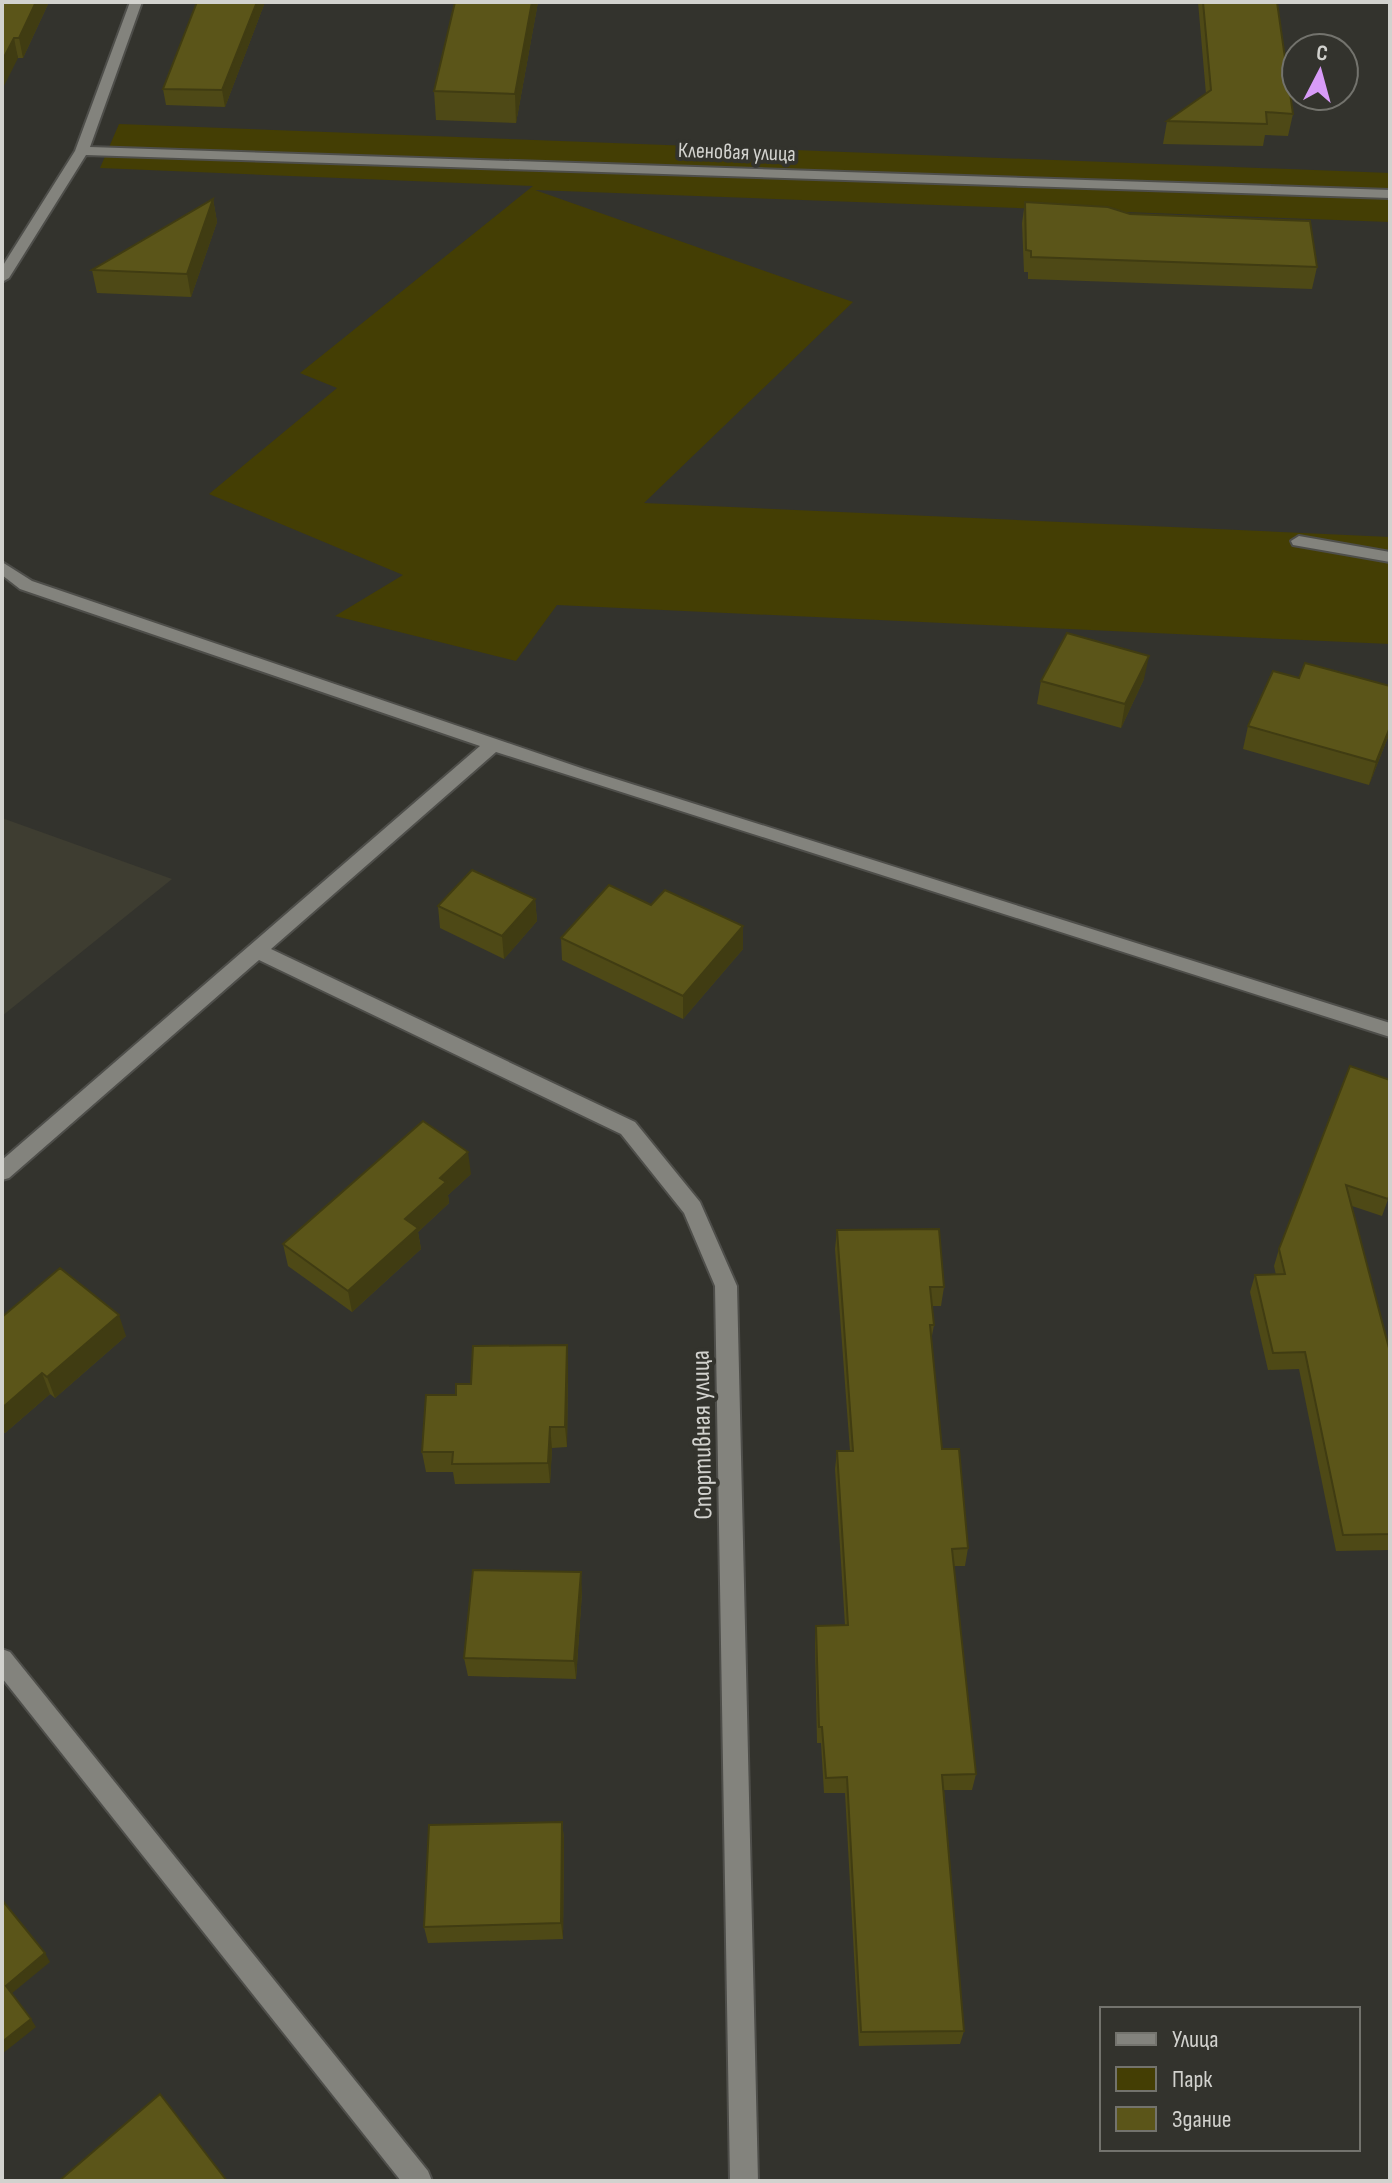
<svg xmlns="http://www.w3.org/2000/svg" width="1392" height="2183" font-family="'Sofia Sans Condensed',sans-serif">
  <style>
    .built { fill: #3e3d31 }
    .green { fill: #443e04 }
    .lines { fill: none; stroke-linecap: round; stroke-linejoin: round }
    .minor-casing { stroke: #4e4e4a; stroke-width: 4 }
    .minor { fill: #83837d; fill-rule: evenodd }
    .wall { fill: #4e4916 }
    .shaded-wall { fill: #403c12 }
    .building { fill: #5b5519; stroke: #403c12; stroke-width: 2 }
    .labels { text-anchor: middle; stroke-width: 8; stroke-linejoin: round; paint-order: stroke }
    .far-street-label { font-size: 22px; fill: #d2d2ce; stroke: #33332d }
    .street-label { font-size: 26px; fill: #d2d2ce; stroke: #33332d }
  </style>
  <rect width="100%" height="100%" fill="#33332d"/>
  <!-- built -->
  <polygon class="built" points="2,818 172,879 2,1016"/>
  <!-- green -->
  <polygon class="green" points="119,124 1390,173 1390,222 535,190 853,302 644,503 1390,537 1390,644 557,605 516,661 335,616 403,575 209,494 337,388 300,373 533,186 100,168"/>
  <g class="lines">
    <defs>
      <g id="minor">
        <polygon points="130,2 142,2 90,147 1390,190 1390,198 86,155 9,278 2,282 2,267 75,151"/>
        <polygon points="1299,536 1390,552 1390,562 1293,545 1291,541"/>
        <polygon points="2,562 32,581 584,769 1390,1023 1390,1037 496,752 271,949 635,1122 700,1202 737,1286 758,2181 730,2181 715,1286 684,1213 621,1134 259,960 9,1178 2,1180 2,1160 480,746 20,589 2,575"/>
        <polygon points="2,1649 10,1652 428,2171 432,2181 401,2181 2,1678"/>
      </g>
    </defs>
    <!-- minor casing -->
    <use href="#minor" class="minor-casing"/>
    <!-- minor -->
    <use href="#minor" class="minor"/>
  </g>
  <!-- wall -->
  <g class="wall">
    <polygon points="2,2 49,2 23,58 18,58"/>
    <polygon points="197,2 265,2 225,107 166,105 163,89"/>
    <polygon points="538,2 516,123 436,120 434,91"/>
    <polygon points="1198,2 1277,2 1293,114 1288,136 1265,135 1263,146 1163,144 1167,121 1206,94"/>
    <polygon points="213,199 217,222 191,297 97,293 92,270"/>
    <polygon points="1025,202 1130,214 1317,267 1312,289 1028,279 1028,272 1024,272 1022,223"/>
    <polygon points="1299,678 1390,686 1390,732 1369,785 1243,749 1248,726"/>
    <polygon points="1144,679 1121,728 1037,704 1041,681"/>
    <polygon points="535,899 537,921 504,959 440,928 438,906"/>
    <polygon points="651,905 743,926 743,949 683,1019 562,960 561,938"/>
    <polygon points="1350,1066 1390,1194 1382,1216 1352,1206 1390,1352 1390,1550 1336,1551 1299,1369 1268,1370 1250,1292 1255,1275 1276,1275 1274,1266 1279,1249"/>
    <polygon points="471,1174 448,1195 449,1203 418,1232 421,1249 352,1312 288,1266 283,1244"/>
    <polygon points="837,1230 944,1287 941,1306 932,1306 934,1325 931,1341 942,1449 968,1548 965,1566 954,1566 976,1774 972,1790 944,1790 964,2031 960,2044 859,2046 845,1793 824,1793 821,1743 817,1743 815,1642 816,1626 845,1625 835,1469 837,1451 850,1451 835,1249"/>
    <polygon points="2,1317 126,1336 55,1398 50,1394 5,1433 2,1431"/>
    <polygon points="568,1366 567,1447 552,1448 550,1483 455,1484 453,1472 426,1472 422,1452 456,1395 471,1384"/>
    <polygon points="582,1592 576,1679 468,1676 464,1658"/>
    <polygon points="562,1822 564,1839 563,1939 428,1943 424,1927"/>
  </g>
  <!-- shaded-wall -->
  <g class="shaded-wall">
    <polygon points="36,2 49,2 23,58 19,38"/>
    <polygon points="257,2 265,2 225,107 222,90"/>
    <polygon points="532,2 538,2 516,123 515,94"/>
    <polygon points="14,38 18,58 2,90 2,61"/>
    <polygon points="213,199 217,222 191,297 187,274"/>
    <polygon points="1149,656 1144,679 1121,728 1125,704"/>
    <polygon points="1390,727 1390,732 1369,785 1376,762"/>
    <polygon points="535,899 537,921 504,959 502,936"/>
    <polygon points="743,926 743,949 683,1019 683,996"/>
    <polygon points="468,1152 471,1174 448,1195 449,1203 418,1232 421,1249 352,1312 348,1291 440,1178"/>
    <polygon points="119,1315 126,1336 55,1398 47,1377"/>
    <polygon points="567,1345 568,1366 567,1447 565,1427"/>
    <polygon points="42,1373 50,1394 5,1433 2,1426 2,1408"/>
    <polygon points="550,1427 552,1448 550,1483 548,1463"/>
    <polygon points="581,1572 582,1592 576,1679 574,1661"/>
    <polygon points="562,1822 564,1839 563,1939 561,1923"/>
    <polygon points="45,1953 50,1962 11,1994 6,1986"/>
    <polygon points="31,2019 36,2027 2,2054 2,2042"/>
  </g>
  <!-- building -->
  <g class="building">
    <polygon points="2,2 36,2 19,38 14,38 2,61"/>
    <polygon points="197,2 257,2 222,90 163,89"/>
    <polygon points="455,2 532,2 515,94 434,91"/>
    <polygon points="1203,2 1277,2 1293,114 1266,112 1267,124 1167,121 1211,90"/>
    <polygon points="213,199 187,274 92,270"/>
    <polygon points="1025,202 1108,207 1130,214 1310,221 1317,267 1031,257 1031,251 1026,250"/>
    <polygon points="1067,633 1149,656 1125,704 1041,681"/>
    <polygon points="1305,663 1390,686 1390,727 1376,762 1248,726 1273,671 1299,678"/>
    <polygon points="472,870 535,899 502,936 438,906"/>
    <polygon points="609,885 651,905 665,890 743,926 683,996 561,938"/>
    <polygon points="1350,1066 1390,1080 1390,1194 1388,1199 1346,1185 1390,1352 1390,1534 1343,1535 1305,1352 1273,1353 1255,1275 1285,1274 1279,1249"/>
    <polygon points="423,1121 468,1152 440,1178 446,1182 405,1219 418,1228 348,1291 283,1244"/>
    <polygon points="939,1229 944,1287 930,1287 934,1325 930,1325 942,1449 959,1449 968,1548 952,1549 976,1774 942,1775 964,2031 861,2032 847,1777 826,1778 822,1727 819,1727 816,1626 848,1625 837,1451 853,1451 837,1230"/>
    <polygon points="60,1268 119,1315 47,1377 42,1373 2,1408 2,1317"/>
    <polygon points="567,1345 565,1427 550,1427 548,1463 452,1464 453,1452 422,1452 426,1395 456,1395 456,1384 471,1384 473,1346"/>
    <polygon points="473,1570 581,1572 574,1661 464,1658"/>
    <polygon points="562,1822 561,1923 424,1927 429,1825"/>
    <polygon points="2,1900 45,1953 6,1986 31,2019 2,2042"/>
    <polygon points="160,2094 227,2181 59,2181"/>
  </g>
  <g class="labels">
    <!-- far-street labels -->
    <g class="far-street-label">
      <text transform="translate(737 151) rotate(2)" y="8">Кленовая улица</text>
    </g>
    <!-- street labels -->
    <g class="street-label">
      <text transform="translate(701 1435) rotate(-91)" y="9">Спортивная улица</text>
    </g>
  </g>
  <!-- border -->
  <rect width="1392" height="2183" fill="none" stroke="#d2d2ce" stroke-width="8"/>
  <!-- legend -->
  <rect x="1100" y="2007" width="260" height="144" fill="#33332d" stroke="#73736d" stroke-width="2"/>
  <rect x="1116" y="2033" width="40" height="12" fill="#83837d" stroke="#73736d" stroke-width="2"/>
  <text x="1172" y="2047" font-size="24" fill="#d2d2ce">Улица</text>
  <rect x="1116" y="2067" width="40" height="24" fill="#443e04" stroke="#73736d" stroke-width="2"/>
  <text x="1172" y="2087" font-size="24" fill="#d2d2ce">Парк</text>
  <rect x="1116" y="2107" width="40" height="24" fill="#5b5519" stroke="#73736d" stroke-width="2"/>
  <text x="1172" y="2127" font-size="24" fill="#d2d2ce">Здание</text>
  <!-- north arrow -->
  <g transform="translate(1320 72) rotate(6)"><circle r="38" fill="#33332d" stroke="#73736d" stroke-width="2"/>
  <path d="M0-6L14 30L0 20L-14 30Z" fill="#d89bf8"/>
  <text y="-12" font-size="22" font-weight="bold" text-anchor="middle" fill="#d2d2ce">С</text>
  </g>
</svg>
